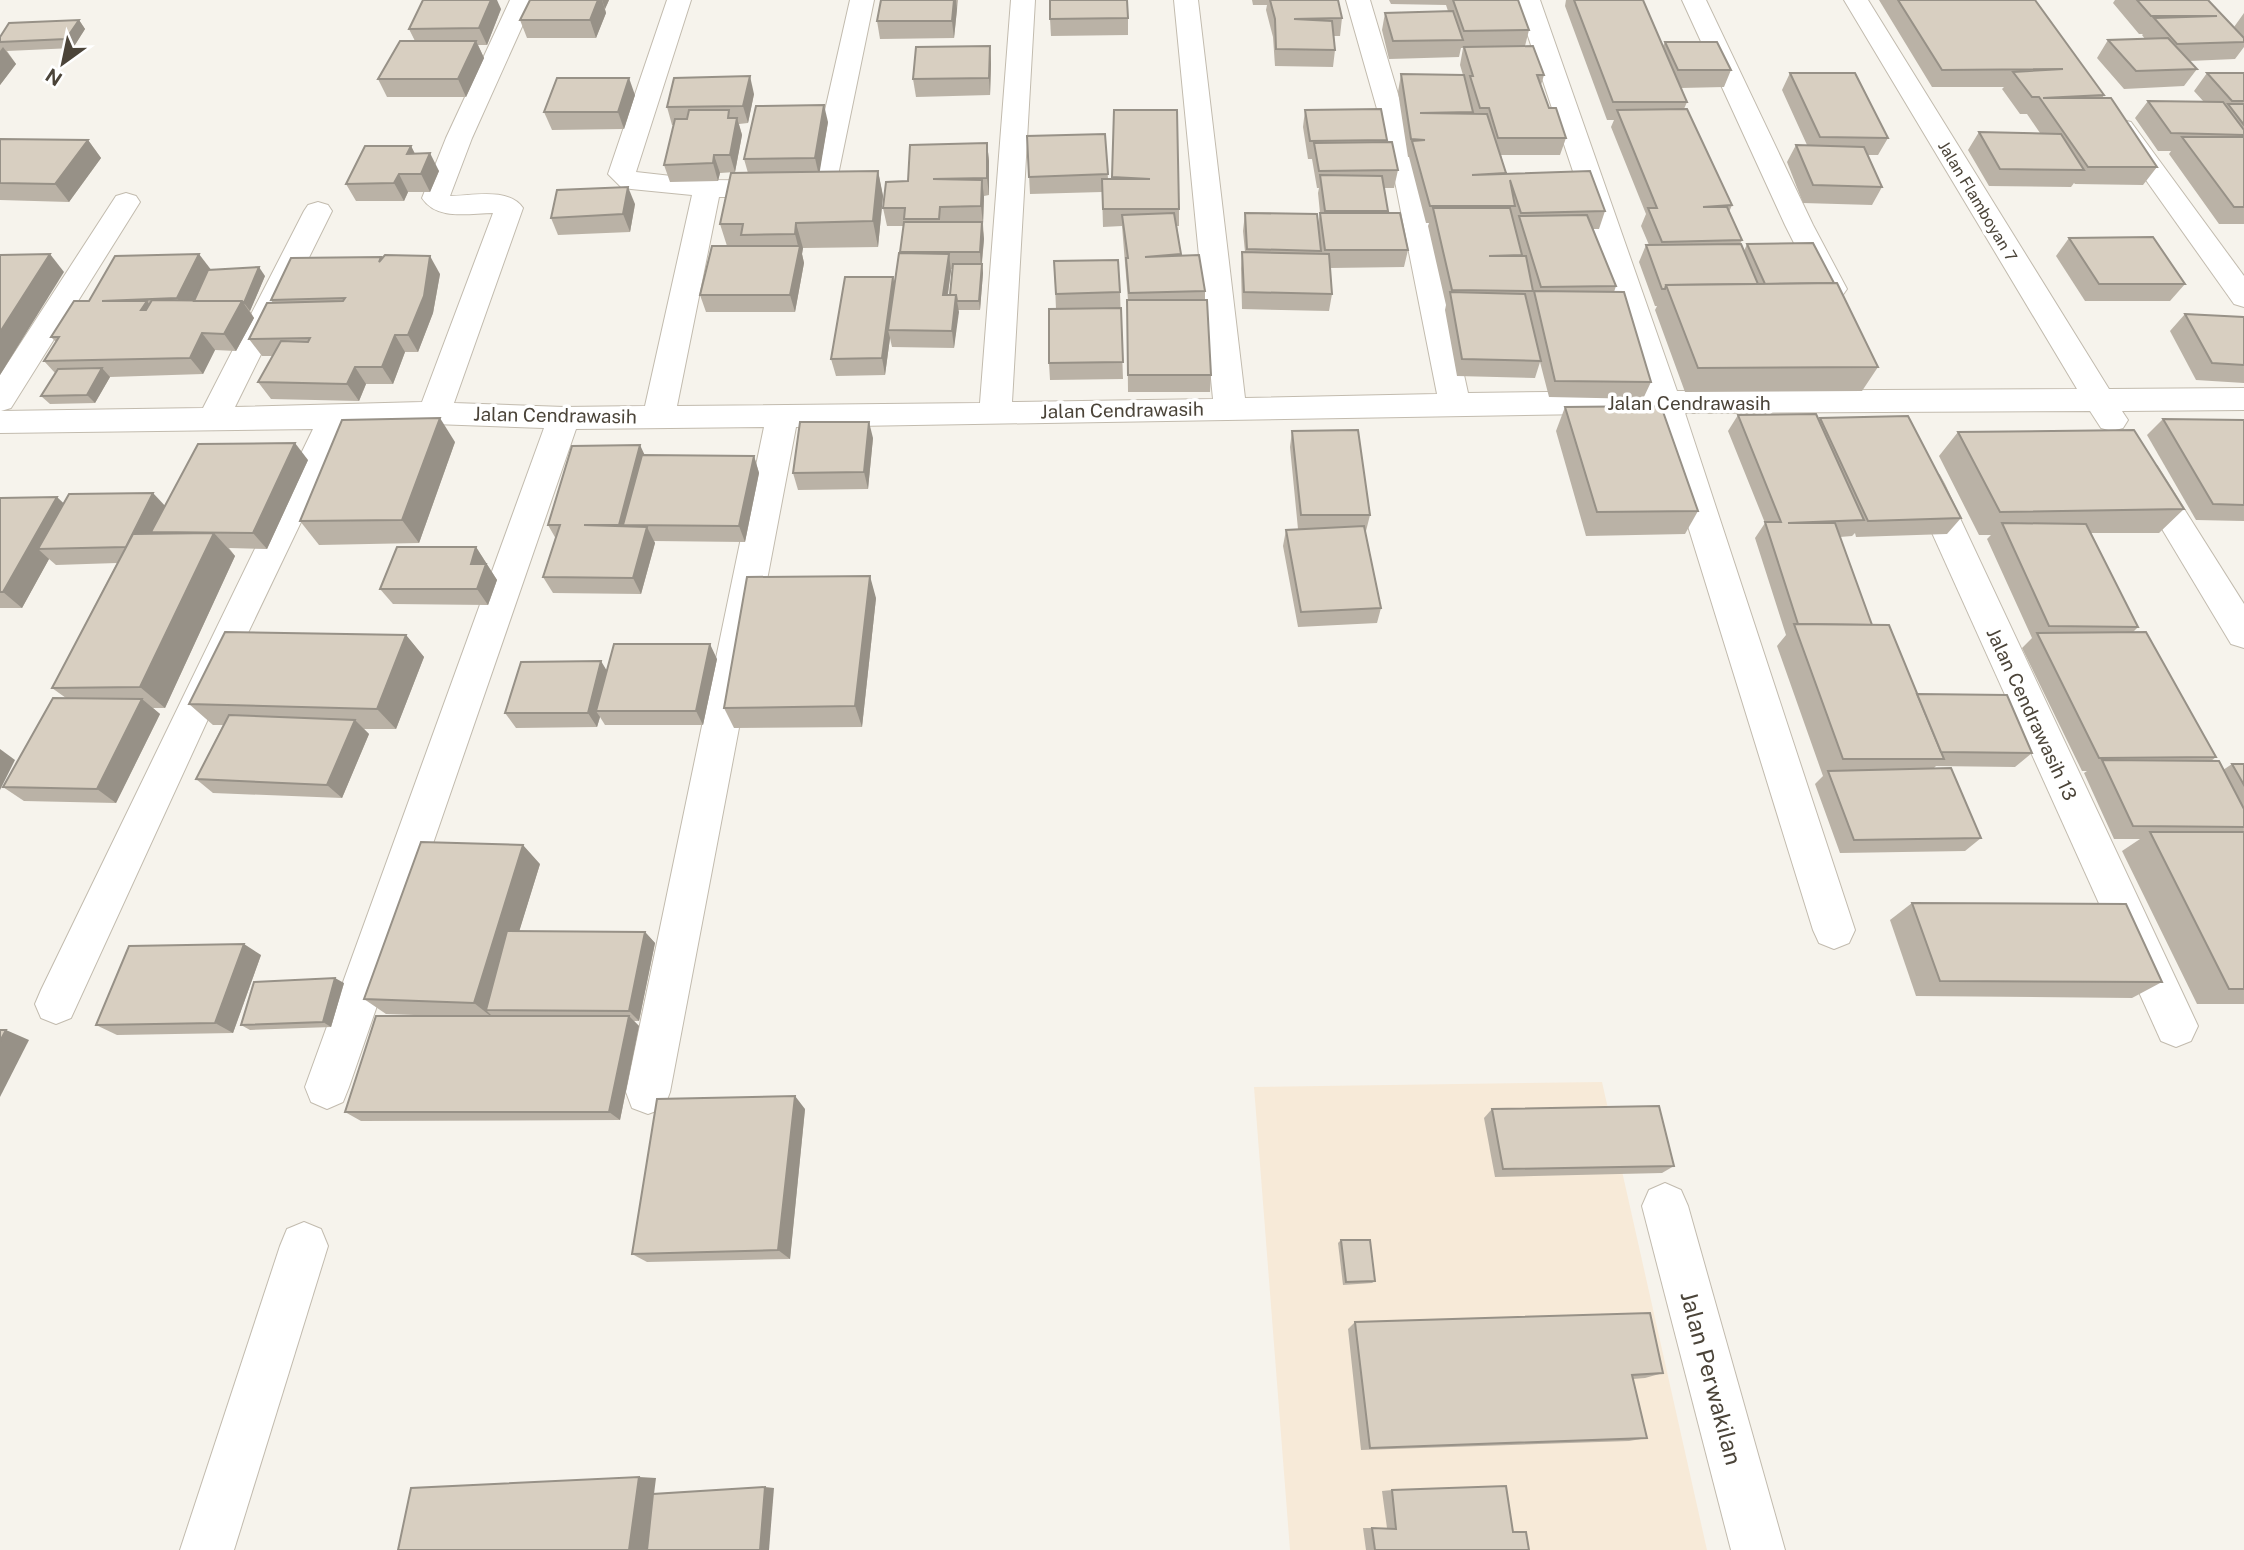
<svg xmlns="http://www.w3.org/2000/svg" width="2244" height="1550" font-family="'Public Sans',sans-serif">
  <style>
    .commercial { fill: #f7ead8 }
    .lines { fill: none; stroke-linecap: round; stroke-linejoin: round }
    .minor-casing { stroke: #c2bbae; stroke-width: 2 }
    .minor { fill: #fff; fill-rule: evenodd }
    .wall { fill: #bab2a6; fill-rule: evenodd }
    .shaded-wall { fill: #979187 }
    .building { fill: #d8cfc1; stroke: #979187; stroke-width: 2 }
    .labels { text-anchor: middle; stroke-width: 7; stroke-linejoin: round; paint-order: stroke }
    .far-street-label { font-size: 16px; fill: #4b4439; stroke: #fff }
    .street-label { font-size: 19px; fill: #4b4439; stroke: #fff }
    .near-street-label { font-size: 23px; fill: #4b4439; stroke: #fff }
  </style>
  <rect width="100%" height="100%" fill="#f6f3ec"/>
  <!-- commercial -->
  <polygon class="commercial" points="1602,1082 1707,1550 1290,1550 1254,1087"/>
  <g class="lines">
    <defs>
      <g id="minor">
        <path d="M510,0H534L472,138L450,196C472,196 509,187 523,208L454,403L564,407L645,406L692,195L631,189L621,187L608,174L667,0H691L636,172L707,180L809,181L850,0H874L836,185L832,191L815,197H719L677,406L980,403L1011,0H1035L1012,402L1213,399L1174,0H1198L1245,398L1437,394L1389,151L1346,0H1370L1415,151L1468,393L1646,391L1516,0H1540L1677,391L2077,389L1844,0H1868L2109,389L2244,388V410L2122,411L2128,420L2123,428L2112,431L2101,428L2090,411L1685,413L1855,930L1849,943L1834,949L1819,943L1813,930L1653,413L796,427L670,1092L664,1108L648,1114L632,1108L626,1092L764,427L576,429L349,1087L343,1102L327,1109L311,1102L305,1087L544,428L434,424L346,428L236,658L71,1018L56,1024L41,1018L35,1004L41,990L313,429L0,433V375L116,196L126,193L136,196L140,202L11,408L1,411L203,408L304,211L308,205L318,202L328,205L332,211L235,407L422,402L493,213C469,213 437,221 422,198L446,138Z"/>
        <polygon points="1682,0 1706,0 1813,225 1847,289 1842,296 1832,299 1822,296 1817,289 1785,225"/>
        <polygon points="2122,120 2131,122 2244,276 2244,307 2234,304 2109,128 2113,122"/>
        <polygon points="2145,462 2157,466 2244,604 2244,648 2231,644 2129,474 2133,466"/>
        <polygon points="1927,472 1939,475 1944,484 2191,1011 2198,1026 2191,1041 2176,1047 2161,1041 1910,484 1915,475"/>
        <polygon points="1665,1183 1681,1190 1688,1206 1785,1550 1731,1550 1642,1206 1649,1190"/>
        <polygon points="304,1222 321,1229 328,1246 234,1550 180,1550 280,1246 287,1229"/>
      </g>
    </defs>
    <!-- minor casing -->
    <use href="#minor" class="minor-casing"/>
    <!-- minor -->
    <use href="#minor" class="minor"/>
  </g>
  <!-- wall -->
  <g class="wall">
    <polygon points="530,0 609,0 605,9 606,13 596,38 527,38 520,20"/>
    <polygon points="881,0 958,0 954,38 880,39 877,21"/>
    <polygon points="1252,0 1338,0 1342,18 1340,36 1334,36 1335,50 1333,67 1275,66 1273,37 1266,10 1267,5 1253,5"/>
    <polygon points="1389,0 1518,0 1529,30 1525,46 1544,75 1541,85 1549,108 1566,138 1560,155 1501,155 1506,174 1605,211 1599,229 1593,229 1616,286 1614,292 1651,382 1643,399 1549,397 1540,362 1535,378 1457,376 1445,310 1446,305 1428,226 1429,223 1426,223 1409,157 1408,157 1398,92 1401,74 1463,75 1460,65 1463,48 1461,48 1459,57 1389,59 1382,30 1385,13 1448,11 1446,5 1391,4"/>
    <polygon points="1566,0 1643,0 1663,46 1665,42 1731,70 1724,87 1681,88 1687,102 1684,109 1732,205 1729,212 1742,240 1740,244 1744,251 1747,244 1834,283 1878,367 1862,391 1685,392 1655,310 1657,306 1655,306 1639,262 1646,245 1649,245 1641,226 1646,214 1611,127 1614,120 1607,120 1565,6"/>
    <polygon points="1879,0 2035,0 2104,95 2102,98 2157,167 2143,185 2075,184 2074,183 2071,187 1989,186 1968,150 1979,132 2040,133 2027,114 2020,114 2002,89 2004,87 1932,87"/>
    <polygon points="2115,0 2208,0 2234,27 2244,13 2244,47 2235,59 2189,61 2197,69 2184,86 2124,89 2097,58 2108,40 2145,39 2142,35 2143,34 2139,34 2113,3"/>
    <polygon points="501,9 487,45 478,45 484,58 466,97 387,97 378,79 415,41 409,29"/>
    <polygon points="1128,18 1128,35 1051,36 1050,19"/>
    <polygon points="79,20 85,29 73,48 7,51 16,64 0,85 0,37"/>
    <polygon points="990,46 991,64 990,95 916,97 913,79"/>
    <polygon points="1790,73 1888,138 1878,155 1868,155 1882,187 1872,205 1803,203 1787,162 1796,145 1807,145 1782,90"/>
    <polygon points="2207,73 2244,73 2244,224 2219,224 2169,154 2171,151 2158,151 2135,118 2148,101 2204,102 2194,91"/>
    <polygon points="754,94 748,123 739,124 742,135 735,172 720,173 718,181 670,182 664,165 674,125 672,125 667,107"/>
    <polygon points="635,95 624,129 552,130 544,112"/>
    <polygon points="1114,110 1179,209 1179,226 1177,226 1181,256 1205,291 1205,300 1211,375 1210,392 1128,392 1127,300 1128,300 1122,226 1103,227 1102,192 1030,194 1027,136 1105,134 1108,179 1112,179"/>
    <polygon points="1305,110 1387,140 1398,170 1394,188 1384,188 1387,213 1408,250 1404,267 1330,268 1332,294 1329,311 1242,309 1241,269 1242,252 1245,252 1243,231 1245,213 1318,224 1320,213 1318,193 1319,188 1317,188 1312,159 1308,159 1303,127"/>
    <polygon points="828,122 819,172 878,171 883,196 878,247 803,248 802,254 804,263 795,312 706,312 700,295 727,246 720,224 748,173 744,159"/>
    <polygon points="0,139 88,140 101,158 69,202 0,200"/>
    <path d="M987,143L989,161V195L984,196L983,224L984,239L982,264L983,273L980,310H958L954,348L892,347L890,338L885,375L836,376L831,359L893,277L895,287L904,226H887L883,208L908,181ZM951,269H952L950,295H948Z"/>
    <polygon points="411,146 415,154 439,171 430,192 408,192 404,201 356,201 346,184"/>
    <polygon points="635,204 630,232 558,235 551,218"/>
    <polygon points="2069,238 2185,284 2170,301 2085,301 2056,256"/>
    <polygon points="382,259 440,274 433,313 418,352 405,352 393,384 366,384 359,401 271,399 258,382 273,356 262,356 249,339 273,303 271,300"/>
    <polygon points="1054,261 1120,292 1123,379 1050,380 1049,363 1056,309"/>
    <polygon points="210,269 265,276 250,311 254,318 236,351 215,350 203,374 110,377 95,403 50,404 41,396 55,373 44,361 56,342 51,337 89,301"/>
    <polygon points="2185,314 2244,317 2244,383 2196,380 2170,331"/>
    <polygon points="1565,407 1698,511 1685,534 1586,536 1556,431"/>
    <polygon points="1738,415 1819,420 1820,418 1961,518 1947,534 1856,537 1855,533 1852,536 1840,537 1872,625 1917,694 2032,753 2015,767 1936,766 1933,769 1981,838 1965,851 1840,853 1815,784 1823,776 1777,646 1786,635 1755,538 1765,523 1728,431"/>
    <polygon points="2163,419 2244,420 2244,521 2196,520 2147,435"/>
    <polygon points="1292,431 1370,515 1366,531 1365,531 1381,608 1377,623 1298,627 1283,546 1286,530 1298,529 1290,447"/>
    <polygon points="1958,432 2184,509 2159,533 2091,533 2138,627 2133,632 2216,757 2211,761 2223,770 2232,764 2244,764 2244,1004 2197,1004 2122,851 2140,839 2114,839 2084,773 2087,771 2082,771 2022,648 2032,638 1987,539 1991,535 1979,535 1939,456"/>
    <polygon points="873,438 868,489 798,490 793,473"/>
    <polygon points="455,442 419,543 319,545 300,521"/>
    <polygon points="645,455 754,456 759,473 745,542 654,541 655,543 641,594 553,593 543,577 556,539 548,525"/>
    <polygon points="308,460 267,549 229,548 235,556 165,708 153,708 160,714 116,803 24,801 3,787 66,698 52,688 117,563 56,565 49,559 22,608 0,608 0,498 64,503 165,505"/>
    <polygon points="476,547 497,580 488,605 393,604 380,589"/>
    <polygon points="876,598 862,727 734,728 724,708"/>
    <polygon points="406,635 424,657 396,729 364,729 369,734 342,798 213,793 196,779 223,725 213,725 189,704"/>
    <polygon points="717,659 703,725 605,725 600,717 597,727 516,728 505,713 607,670"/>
    <polygon points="540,864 519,931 645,932 655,943 639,1021 634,1021 639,1026 620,1120 361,1121 345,1112 442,1016 386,1014 364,999"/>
    <polygon points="1912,903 2162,982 2132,998 1916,996 1890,920"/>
    <polygon points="261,955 233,1033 117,1035 96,1025"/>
    <polygon points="344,983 331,1027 250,1030 241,1025"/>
    <polygon points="805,1109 790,1259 647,1262 632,1254"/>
    <polygon points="1492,1109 1674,1166 1662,1173 1495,1177 1484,1118"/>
    <polygon points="1341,1240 1375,1281 1372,1283 1343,1285 1338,1243"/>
    <polygon points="1355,1322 1663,1373 1645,1378 1633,1379 1647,1438 1629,1441 1361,1450 1348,1329"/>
    <polygon points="1392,1490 1513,1531 1526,1532 1529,1550 1366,1550 1363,1528 1387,1528 1382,1491"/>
  </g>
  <!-- shaded-wall -->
  <g class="shaded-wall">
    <polygon points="491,0 497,0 501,9 487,45 479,28"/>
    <polygon points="598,0 602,0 606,13 596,38 590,20"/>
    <polygon points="602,0 609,0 605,9"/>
    <polygon points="954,0 956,0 957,9 954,38 952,21"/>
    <polygon points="79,20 85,29 73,48 66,39"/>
    <polygon points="476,41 484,58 466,97 458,79"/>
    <polygon points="990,46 991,64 990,95 989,78"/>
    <polygon points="3,47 16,64 0,85 0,51"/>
    <polygon points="750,76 754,94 748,123 743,106"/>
    <polygon points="629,78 635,95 624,129 618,112"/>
    <polygon points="824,105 828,122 819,176 815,158"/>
    <polygon points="737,118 742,135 735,172 730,155"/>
    <polygon points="88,140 101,158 69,202 55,184"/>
    <polygon points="987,143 989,161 989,195 987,178"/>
    <polygon points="411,146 420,164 407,154"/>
    <polygon points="430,153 439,171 430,192 421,174"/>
    <polygon points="714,155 720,173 718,181 713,163"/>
    <polygon points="878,171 883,196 878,247 873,221"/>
    <polygon points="399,174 408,192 404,201 394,183"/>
    <polygon points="982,180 984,197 983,224 981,206"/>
    <polygon points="628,187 635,204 630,232 623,214"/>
    <polygon points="982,222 984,239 981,269 980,252"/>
    <polygon points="796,223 803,248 802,254 804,263 795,312 790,295 799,250 795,234"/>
    <polygon points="50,254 64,272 0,375 0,332"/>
    <polygon points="199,254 212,271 190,315 177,298"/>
    <polygon points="949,254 951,271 945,312 943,295"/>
    <polygon points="430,256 440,274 433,313 418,352 408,335"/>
    <polygon points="982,264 983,273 980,310 979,301"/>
    <polygon points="259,267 265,276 250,311 244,303"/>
    <polygon points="893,277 896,294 888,330 890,338 885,375 882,358"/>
    <polygon points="956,295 959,312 954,348 952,331"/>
    <polygon points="147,301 160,318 141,310"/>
    <polygon points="242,301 254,318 236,351 224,334"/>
    <polygon points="202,333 215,350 203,374 190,358"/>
    <polygon points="395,335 405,352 393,384 382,367"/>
    <polygon points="355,367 366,384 359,401 347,384"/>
    <polygon points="102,368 110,377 95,403 87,395"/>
    <polygon points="440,418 455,442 419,543 402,520"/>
    <polygon points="869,422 873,438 868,489 864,472"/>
    <polygon points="295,443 308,460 267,549 253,533"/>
    <polygon points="640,445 648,462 623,525 628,536 627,541 619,525"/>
    <polygon points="754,456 759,473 745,542 739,526"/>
    <polygon points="153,493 168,509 151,532 155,536 126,547"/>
    <polygon points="57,497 74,513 38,549 49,559 22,608 3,592"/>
    <polygon points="647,527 655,543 641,594 633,578"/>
    <polygon points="214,533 235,556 165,708 140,687"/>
    <polygon points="476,547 497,580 488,605 477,589 471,564"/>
    <polygon points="870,576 876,598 862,727 855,706"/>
    <polygon points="406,635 424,657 396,729 377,709"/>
    <polygon points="710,644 717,659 703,725 696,711"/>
    <polygon points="601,661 610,676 596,711 600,717 597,727 588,713"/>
    <polygon points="142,699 160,714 116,803 97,789"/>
    <polygon points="355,720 369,734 342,798 327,785"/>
    <polygon points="0,749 15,760 0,790"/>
    <polygon points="523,845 540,864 495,1010 486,1010 493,1017 493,1018 474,1003"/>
    <polygon points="645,932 655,943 639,1021 629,1011"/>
    <polygon points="244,944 261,955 233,1033 215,1023"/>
    <polygon points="335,978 344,983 331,1027 323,1022"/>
    <polygon points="629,1016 639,1026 620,1120 609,1112"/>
    <polygon points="6,1030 29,1040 0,1097 0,1041"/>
    <polygon points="795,1096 805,1109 790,1259 778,1250"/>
    <polygon points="639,1477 656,1478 647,1550 629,1550"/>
    <polygon points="765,1487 774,1488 769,1550 760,1550"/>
  </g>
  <!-- building -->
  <g class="building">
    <polygon points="423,0 491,0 479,28 409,29"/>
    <polygon points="530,0 598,0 590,20 520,20"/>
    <polygon points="881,0 954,0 952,21 877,21"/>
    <polygon points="1050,0 1127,0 1128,18 1050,19"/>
    <polygon points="1270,0 1338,0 1342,18 1294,19 1332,21 1335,50 1276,49 1275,19"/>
    <polygon points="1453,0 1518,0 1529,30 1464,31"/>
    <polygon points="1574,0 1643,0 1687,102 1613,102"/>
    <polygon points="1898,0 2035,0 2104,95 2043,98 2111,98 2157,167 2088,167 2039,97 2032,97 2013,72 2063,69 1942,70"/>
    <polygon points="2137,0 2208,0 2244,38 2244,42 2177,44 2154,18 2217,16 2151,16"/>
    <polygon points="1453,11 1463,40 1393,41 1385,13"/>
    <polygon points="79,20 66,39 0,42 0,37 9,23"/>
    <polygon points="2168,38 2197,69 2136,71 2108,40"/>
    <polygon points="400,41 476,41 458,79 378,79"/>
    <polygon points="1665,42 1717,42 1731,70 1678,70"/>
    <polygon points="990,46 989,78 913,79 916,47"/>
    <polygon points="1533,46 1544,75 1537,75 1549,108 1556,108 1566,138 1498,138 1489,108 1480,108 1470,76 1473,76 1464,47"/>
    <polygon points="1790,73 1855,73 1888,138 1820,137"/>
    <polygon points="2207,73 2244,73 2244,101 2232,101"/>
    <polygon points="1401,74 1464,75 1473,112 1420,113 1487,114 1506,173 1472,175 1590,171 1605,211 1521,213 1510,180 1515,206 1430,206 1412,141 1425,140 1411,139"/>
    <polygon points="750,76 743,106 667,107 674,78"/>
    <polygon points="557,78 629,78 618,112 544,112"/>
    <polygon points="2148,101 2223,102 2244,130 2244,135 2171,133"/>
    <polygon points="2228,104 2244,104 2244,125"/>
    <polygon points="824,105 815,158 744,159 756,106"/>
    <polygon points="1381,109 1387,140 1310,141 1305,110"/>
    <polygon points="1687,109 1732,205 1703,207 1727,207 1742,240 1662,242 1648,208 1657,208 1617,110"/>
    <polygon points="689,110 729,110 728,118 737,118 730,155 714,155 713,163 664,165 675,119 687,119"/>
    <polygon points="1114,110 1177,110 1179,209 1103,209 1102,179 1150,179 1112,177"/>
    <polygon points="1979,132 2061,134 2084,170 2000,169"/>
    <polygon points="1105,134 1108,174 1029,177 1027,136"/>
    <polygon points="2182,137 2244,137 2244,207 2234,207"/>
    <polygon points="0,139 88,140 55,184 0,183"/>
    <polygon points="1392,142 1398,170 1319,171 1314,143"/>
    <polygon points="987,143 987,178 933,179 982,180 981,206 940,207 939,219 904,219 905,208 883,208 886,182 908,181 910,145"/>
    <polygon points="1796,145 1864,147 1882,187 1813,185"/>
    <polygon points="365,146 411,146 407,154 430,153 421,174 399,174 394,183 346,184"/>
    <polygon points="878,171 873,221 796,223 795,234 741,235 743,224 720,224 731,173"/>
    <polygon points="1320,175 1382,176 1388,211 1325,211"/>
    <polygon points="628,187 623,214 551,218 557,190"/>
    <polygon points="1433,208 1510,208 1522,255 1489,256 1526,256 1533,291 1452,290"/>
    <polygon points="1174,213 1181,254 1145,257 1199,255 1205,291 1129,293 1126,258 1128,258 1122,215"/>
    <polygon points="1245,213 1317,214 1321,251 1247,249"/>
    <polygon points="1320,213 1400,213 1408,250 1325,250"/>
    <polygon points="1587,215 1616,286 1541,287 1519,216"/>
    <polygon points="904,222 982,222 980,252 900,252"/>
    <polygon points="2153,237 2185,284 2099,284 2069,238"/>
    <polygon points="1813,243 1834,283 1765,284 1747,244"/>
    <polygon points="1741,244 1758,284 1666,285 1665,289 1662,289 1646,245"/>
    <polygon points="712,246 800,246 790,295 700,295"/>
    <polygon points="1242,252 1329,254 1332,294 1244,292"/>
    <polygon points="899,253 949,254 943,295 956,295 952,331 888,330"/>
    <polygon points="50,254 0,332 0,255"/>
    <polygon points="199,254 177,298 102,301 147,301 141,310 146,310 152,300 242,301 224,334 202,333 190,358 44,361 59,337 51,337 74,301 89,301 115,256"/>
    <polygon points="385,255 430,256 424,296 408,335 395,335 382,367 355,367 347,384 258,382 281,341 308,342 310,338 249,339 267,303 343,301 345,298 271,300 291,258 381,257 379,262"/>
    <polygon points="1118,260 1120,292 1056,294 1054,261"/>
    <polygon points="953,264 982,264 979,301 957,301 956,295 950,295"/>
    <polygon points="259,267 244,303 242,301 194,301 208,270"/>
    <polygon points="845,277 893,277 882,358 831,359"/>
    <polygon points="1837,283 1878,367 1698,368 1666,285"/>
    <polygon points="1534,291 1624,292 1651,382 1555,381"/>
    <polygon points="1450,292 1525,294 1541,361 1462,359"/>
    <polygon points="1127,300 1207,300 1211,375 1128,375"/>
    <polygon points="1121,308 1123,362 1049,363 1049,309"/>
    <polygon points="2185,314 2244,317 2244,365 2212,363"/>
    <polygon points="102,368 87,395 41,396 58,369"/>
    <polygon points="1661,406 1698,511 1597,512 1565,407"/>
    <polygon points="1816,414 1864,520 1788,523 1835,523 1872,625 1798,624 1765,522 1781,522 1738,415"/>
    <polygon points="1908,416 1961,518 1868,521 1820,418"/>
    <polygon points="440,418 402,520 300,521 342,420"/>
    <polygon points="2163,419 2244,420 2244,505 2213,504"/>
    <polygon points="800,422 869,422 864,472 793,473"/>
    <polygon points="1358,430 1370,515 1301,515 1292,431"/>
    <polygon points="2134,430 2184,509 2000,512 1958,432"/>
    <polygon points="295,443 253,533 151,532 198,444"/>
    <polygon points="640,445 619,525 584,525 647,527 633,578 543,577 560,525 548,525 572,446"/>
    <polygon points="642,455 754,456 739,526 623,525"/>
    <polygon points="153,493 126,547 38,549 69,494"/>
    <polygon points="57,497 3,592 0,592 0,498"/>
    <polygon points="2002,523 2086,524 2138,627 2049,626"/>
    <polygon points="1364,526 1381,608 1301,612 1286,530"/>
    <polygon points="214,533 140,687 52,688 133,534"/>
    <polygon points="397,547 476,547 471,564 486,564 477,589 380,589"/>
    <polygon points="870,576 855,706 724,708 747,577"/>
    <polygon points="1794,624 1889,625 1944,759 1843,759"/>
    <polygon points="225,632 406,635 377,709 189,704"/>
    <polygon points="2146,632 2216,757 2099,758 2037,633"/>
    <polygon points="614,644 710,644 696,711 596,711"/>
    <polygon points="601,661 588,713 505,713 521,662"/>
    <polygon points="1917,694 2007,695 2032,753 1941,752"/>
    <polygon points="53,698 142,699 97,789 3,787"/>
    <polygon points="229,715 355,720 327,785 196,779"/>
    <polygon points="2102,760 2219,761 2244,809 2244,827 2133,826"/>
    <polygon points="2232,764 2244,764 2244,785"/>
    <polygon points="1951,768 1981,838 1854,840 1828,771"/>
    <polygon points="2150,832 2244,832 2244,989 2229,989"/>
    <polygon points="421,842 523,845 474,1003 364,999"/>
    <polygon points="1912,903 2126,904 2162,982 1940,981"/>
    <polygon points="507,931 645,932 629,1011 486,1010"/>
    <polygon points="244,944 215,1023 96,1025 129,946"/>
    <polygon points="335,978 323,1022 241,1025 254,982"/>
    <polygon points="376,1016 629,1016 609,1112 345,1112"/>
    <polygon points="0,1030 6,1030 0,1041"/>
    <polygon points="795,1096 778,1250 632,1254 657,1099"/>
    <polygon points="1659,1106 1674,1166 1503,1169 1492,1109"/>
    <polygon points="1341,1240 1370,1240 1375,1281 1346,1282"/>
    <polygon points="1650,1313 1663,1373 1632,1375 1647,1438 1370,1448 1355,1322"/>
    <polygon points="639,1477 629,1550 398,1550 411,1488"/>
    <polygon points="1506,1486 1513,1532 1526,1532 1529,1550 1375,1550 1372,1528 1396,1529 1392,1490"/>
    <polygon points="765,1487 760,1550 647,1550 653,1494"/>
  </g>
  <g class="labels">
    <!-- far-street labels -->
    <g class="far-street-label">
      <text transform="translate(1978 201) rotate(59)" y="6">Jalan Flamboyan 7</text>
    </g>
    <!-- street labels -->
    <g class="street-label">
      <text x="1689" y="410">Jalan Cendrawasih</text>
      <text transform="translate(1122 410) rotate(-1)" y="7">Jalan Cendrawasih</text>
      <text transform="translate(555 415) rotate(1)" y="7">Jalan Cendrawasih</text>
      <text transform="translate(2032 714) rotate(65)" y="7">Jalan Cendrawasih 13</text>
    </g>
    <!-- near-street labels -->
    <g class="near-street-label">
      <text transform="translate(1711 1378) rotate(75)" y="8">Jalan Perwakilan</text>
    </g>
  </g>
  <!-- north arrow -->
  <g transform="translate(63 63) rotate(213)" stroke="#ffffff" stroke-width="5" paint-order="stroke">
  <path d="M0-5L12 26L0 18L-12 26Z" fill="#4b4439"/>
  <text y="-10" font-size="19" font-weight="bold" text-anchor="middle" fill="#4b4439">N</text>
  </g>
</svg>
